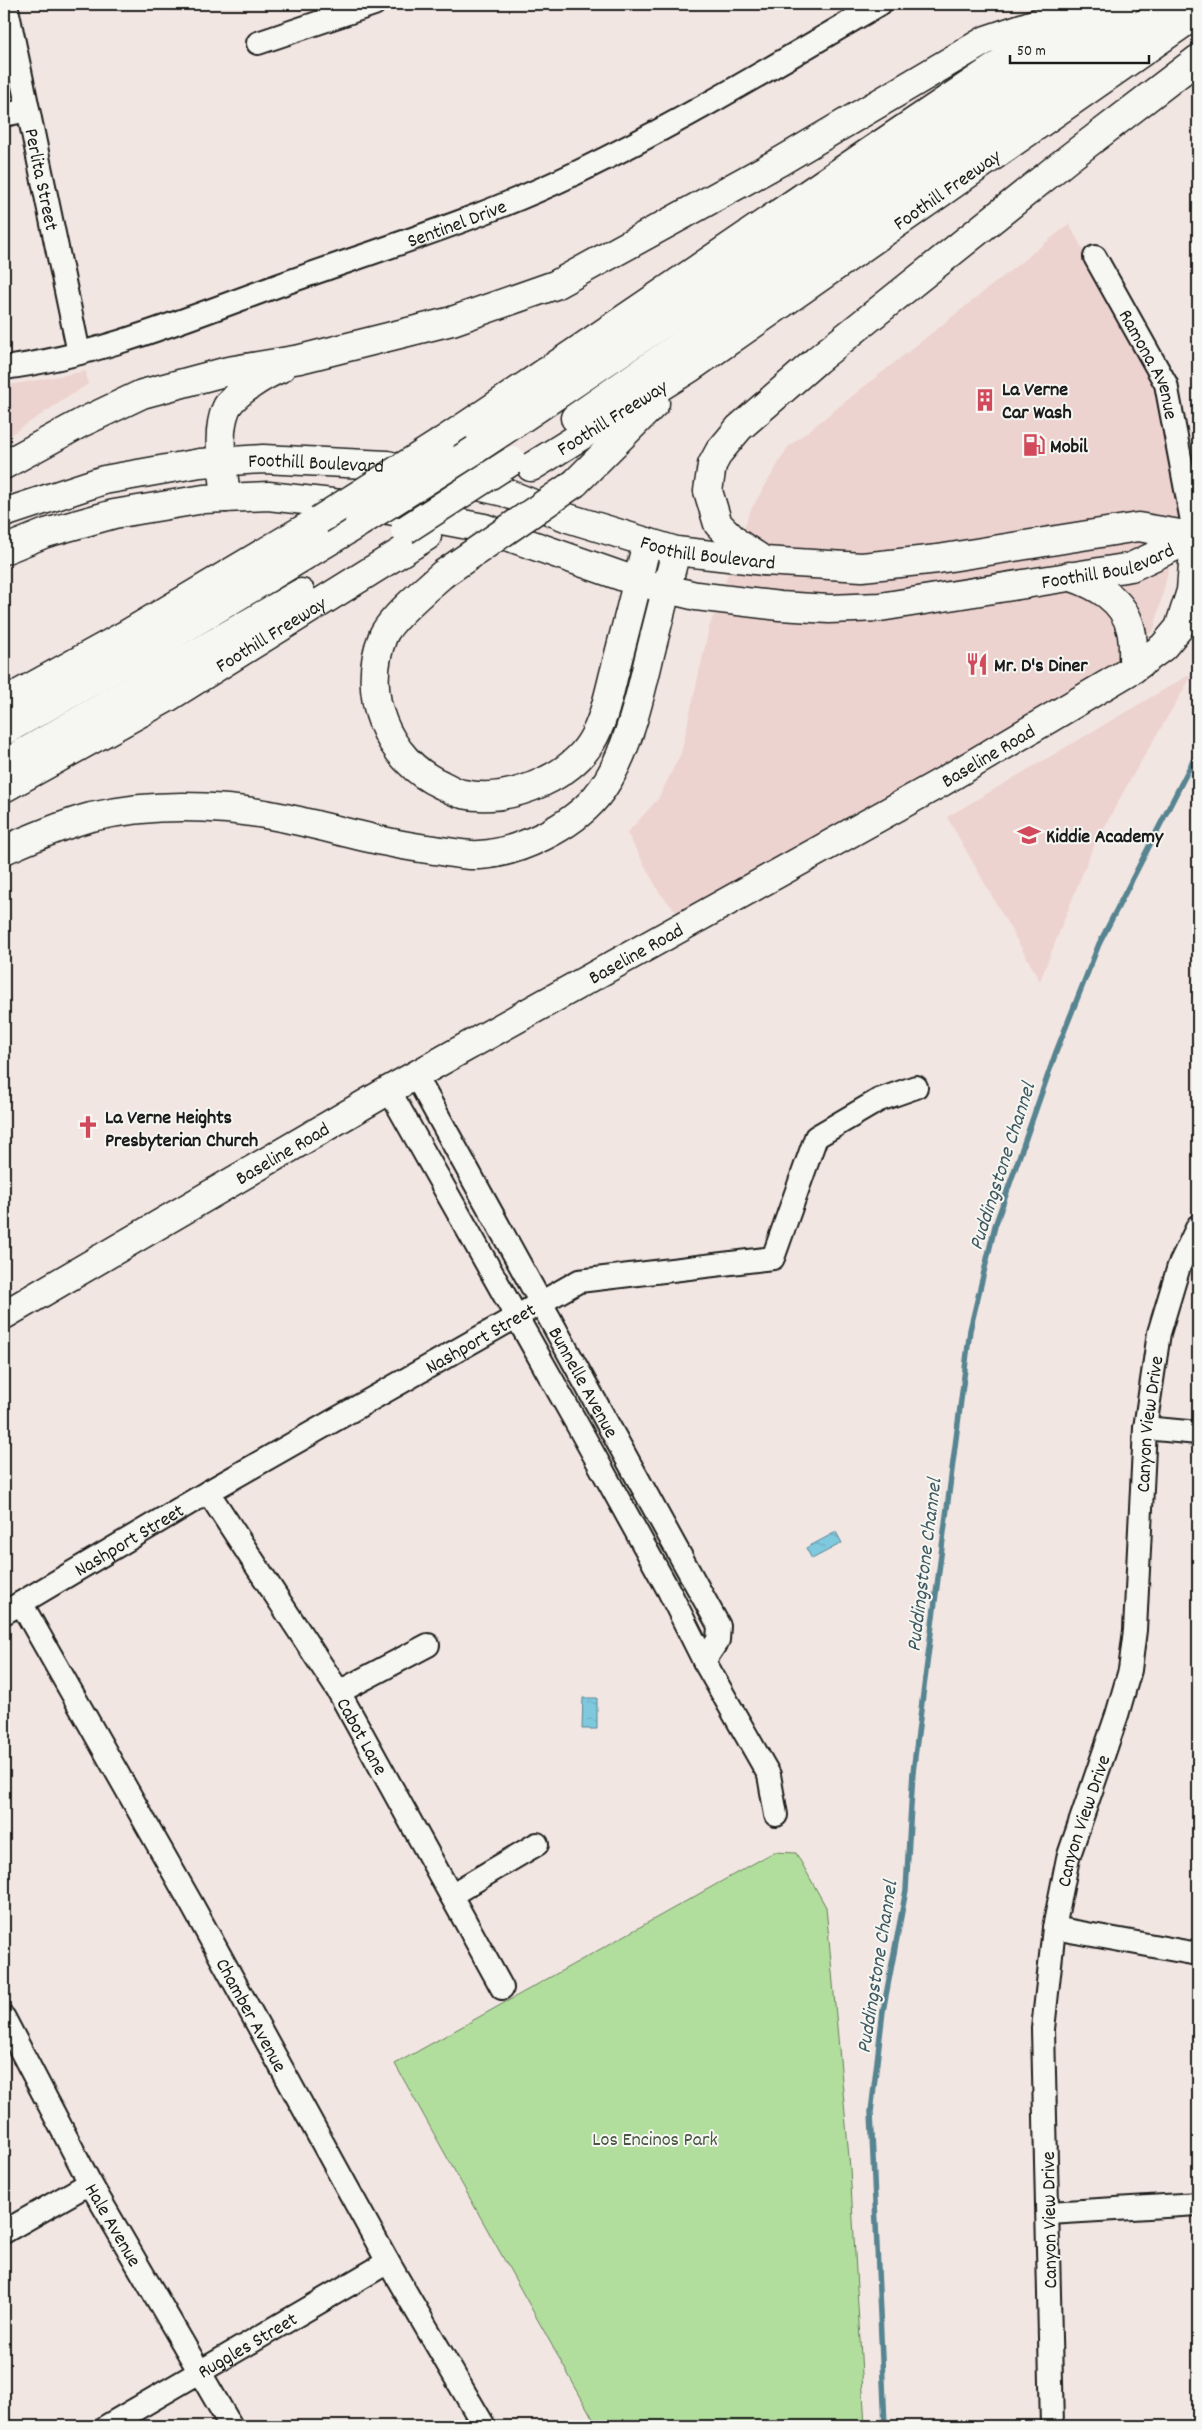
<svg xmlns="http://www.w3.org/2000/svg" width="1202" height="2430" font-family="Dekko,sans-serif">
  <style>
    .built { fill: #edd3cf }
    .park { fill: #b1de9d; stroke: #667d5c }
    .water { fill: url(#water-ripples); stroke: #578491 }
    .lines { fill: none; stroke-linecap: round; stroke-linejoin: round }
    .stream { stroke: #578491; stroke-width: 5.5 }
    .street-casing { stroke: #1c1c1c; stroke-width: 26 }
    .primary-casing { stroke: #1c1c1c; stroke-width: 31 }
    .highway-casing { stroke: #1c1c1c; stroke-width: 31 }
    .street { stroke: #f6f6f2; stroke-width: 22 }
    .primary { stroke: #f6f6f2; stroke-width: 28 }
    .highway { stroke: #f6f6f2; stroke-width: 28 }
    .highway-bridge-casing { stroke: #1c1c1c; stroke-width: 31; stroke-linecap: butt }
    .highway-bridge { stroke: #f6f6f2; stroke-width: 28 }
    .labels { text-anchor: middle; stroke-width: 4; stroke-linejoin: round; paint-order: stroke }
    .street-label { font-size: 20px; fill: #1c1c1c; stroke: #f6f6f2 }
    .poi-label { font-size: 20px; font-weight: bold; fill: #1c1c1c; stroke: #f6f6f2; text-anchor: start }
    .park-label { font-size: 20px; fill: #495643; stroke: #f6f6f2 }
    .water-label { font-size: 21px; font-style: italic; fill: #3f5960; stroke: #f6f6f2 }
  </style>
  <defs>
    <pattern id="water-ripples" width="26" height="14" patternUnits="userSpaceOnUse" patternTransform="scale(1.25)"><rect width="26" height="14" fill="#7fc9df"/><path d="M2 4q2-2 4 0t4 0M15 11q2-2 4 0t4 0" fill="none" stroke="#6dacbf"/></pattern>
  </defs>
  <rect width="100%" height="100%" fill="#f2e6e2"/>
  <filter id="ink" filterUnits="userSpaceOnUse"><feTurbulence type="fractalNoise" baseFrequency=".02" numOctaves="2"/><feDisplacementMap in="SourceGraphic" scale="10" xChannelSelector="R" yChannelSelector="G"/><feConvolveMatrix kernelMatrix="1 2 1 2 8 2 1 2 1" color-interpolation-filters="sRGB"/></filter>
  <g filter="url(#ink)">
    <!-- built -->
    <g class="built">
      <polygon points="1069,224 1159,388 1180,522 1154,630 1084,691 678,914 659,892 627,833 658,799 681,753 709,628 750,511 788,447"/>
      <polygon points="86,371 88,384 4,439 4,386"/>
      <polygon points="1194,672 1129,782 1091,852 1040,981 947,817"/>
    </g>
    <!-- park -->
    <polygon class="park" points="774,1852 796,1853 826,1907 850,2168 865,2426 597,2426 395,2064"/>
    <!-- water -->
    <g class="water">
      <polygon points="836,1532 842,1543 812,1559 806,1548"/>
      <polygon points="583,1698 597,1698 597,1729 582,1729"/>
    </g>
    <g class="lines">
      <!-- stream -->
      <polyline class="stream" points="885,2426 871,2112 883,2011 906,1890 913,1772 970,1330 995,1226 1056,1052 1099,944 1198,751"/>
      <defs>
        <g id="street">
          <path id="s1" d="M6,4L79,353"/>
          <polyline points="258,43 374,4"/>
          <polyline points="4,115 28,110"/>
          <path id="s2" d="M1095,257L1166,384L1195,537"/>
          <path id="s3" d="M4,368C97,356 186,319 274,287C374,251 478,220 574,174C680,123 779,63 880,4"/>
          <path id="s4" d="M416,1076L719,1626L718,1640L704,1661"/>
          <polyline points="389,1090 578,1426 669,1591 704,1661 769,1775 776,1815"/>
          <polyline points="1145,1428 1198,1433"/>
          <path id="s5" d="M208,1492L339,1692L502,1988"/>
          <path id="s6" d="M21,1603L191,1903L388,2262L484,2426"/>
          <path id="s7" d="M4,1613L208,1492L579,1281L773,1258L816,1137L879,1100L916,1087"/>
          <polyline points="339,1692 428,1645"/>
          <polyline points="451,1895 537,1844"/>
          <polyline points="1054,1928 1192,1953 1198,1950"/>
          <path id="s8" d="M4,2018L90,2183L231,2426"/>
          <polyline points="1049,2213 1198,2204"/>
          <polyline points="4,2232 90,2183"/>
          <path id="s9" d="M107,2426L388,2262"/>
          <path id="s10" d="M1052,2426L1043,2029L1054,1928L1068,1858L1117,1715L1130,1670L1135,1630L1145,1428L1159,1333L1179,1266L1198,1226"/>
        </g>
        <g id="primary">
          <path id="s11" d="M4,513L104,480L200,463L263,459L387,465L504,492L568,518L676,551L764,561L862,567L938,559L1138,527L1198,537"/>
          <path id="s12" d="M4,550L46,533L114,514L204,499L268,496L378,508L484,528L638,582L696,596L780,606L829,609L880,607L1131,567L1195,537"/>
          <path d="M1069,576C1096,585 1124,599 1131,630C1134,642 1133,657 1133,669"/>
          <path id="s13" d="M4,1315L389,1090L942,782L1133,669L1163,647L1179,628L1191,591L1195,537"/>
        </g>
        <g id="highway">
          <polyline points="575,418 1172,4"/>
          <path d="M440,443C645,307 846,165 1052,30"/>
          <polyline points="475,450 763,256 1124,4"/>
          <polyline points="4,465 83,422 142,394 228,371 300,359 452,321 555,285 781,161 986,40 1090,5"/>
          <path id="s14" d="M531,467L690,368L1198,13"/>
          <polyline points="575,483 655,403"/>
          <path d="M226,498C224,471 215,435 226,409C232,394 266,374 281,368"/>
          <polyline points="764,561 737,543 718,524 708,491 712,465 719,452 739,428 817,360 1069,158 1198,59"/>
          <path d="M443,574C428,587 390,619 383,636C360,693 386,760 442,785C448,788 456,793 463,794C491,800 517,794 543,782C562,773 580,760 591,742C604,721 609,693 615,670C626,627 637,585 647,542"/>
          <polyline points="4,702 127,634 319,520"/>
          <polyline points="4,731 158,644 359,523"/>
          <polyline points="4,764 301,593"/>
          <path id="s15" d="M4,788L167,698L427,536"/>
          <path d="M4,850C32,838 61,825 91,817C134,807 183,805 227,809C298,815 365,842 435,850C449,852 465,856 479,855C518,853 571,827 596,797C625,763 639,701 649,658C658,622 667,586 676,551"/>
        </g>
      </defs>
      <!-- street casing -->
      <use href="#street" class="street-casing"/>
      <!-- primary casing -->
      <use href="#primary" class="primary-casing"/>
      <!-- highway casing -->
      <use href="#highway" class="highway-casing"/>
      <!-- street -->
      <use href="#street" class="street"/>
      <!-- primary -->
      <use href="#primary" class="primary"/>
      <!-- highway -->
      <use href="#highway" class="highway"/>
      <defs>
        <g id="highway-bridge">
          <polyline points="319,520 440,443"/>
          <polyline points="359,523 475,450"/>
          <polyline points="405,530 512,461"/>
          <polyline points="443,574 575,483"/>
        </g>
      </defs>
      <!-- highway-bridge casing -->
      <use href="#highway-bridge" class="highway-bridge-casing"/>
      <!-- highway-bridge -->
      <use href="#highway-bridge" class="highway-bridge"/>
    </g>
  </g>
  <!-- icons -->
  <defs>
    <symbol id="building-bare" viewBox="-9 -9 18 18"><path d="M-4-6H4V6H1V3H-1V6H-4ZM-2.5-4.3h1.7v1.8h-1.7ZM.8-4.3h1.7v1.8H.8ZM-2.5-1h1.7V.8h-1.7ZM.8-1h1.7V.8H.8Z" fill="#d1495b" stroke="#f6f6f2" stroke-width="2.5" paint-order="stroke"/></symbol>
    <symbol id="fuel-bare" viewBox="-9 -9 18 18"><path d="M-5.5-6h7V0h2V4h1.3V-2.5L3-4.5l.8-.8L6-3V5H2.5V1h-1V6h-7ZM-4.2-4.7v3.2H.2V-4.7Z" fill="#d1495b" stroke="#f6f6f2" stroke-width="2.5" paint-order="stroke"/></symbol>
    <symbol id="restaurant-bare" viewBox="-9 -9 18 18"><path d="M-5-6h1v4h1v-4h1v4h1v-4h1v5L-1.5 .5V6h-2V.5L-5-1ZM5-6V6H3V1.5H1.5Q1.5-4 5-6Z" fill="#d1495b" stroke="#f6f6f2" stroke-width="2.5" paint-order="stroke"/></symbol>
    <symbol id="school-bare" viewBox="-9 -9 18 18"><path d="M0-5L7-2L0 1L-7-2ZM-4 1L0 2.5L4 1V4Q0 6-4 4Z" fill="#d1495b" stroke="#f6f6f2" stroke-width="2.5" paint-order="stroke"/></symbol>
    <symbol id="church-bare" viewBox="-9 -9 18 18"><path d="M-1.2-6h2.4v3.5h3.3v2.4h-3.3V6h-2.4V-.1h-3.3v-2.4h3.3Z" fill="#d1495b" stroke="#f6f6f2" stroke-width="2.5" paint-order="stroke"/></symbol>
  </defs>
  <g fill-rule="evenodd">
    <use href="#building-bare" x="969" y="384" width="32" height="32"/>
    <use href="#fuel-bare" x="1018" y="429" width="32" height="32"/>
    <use href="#restaurant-bare" x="961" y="648" width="32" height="32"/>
    <use href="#school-bare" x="1013" y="819" width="32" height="32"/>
    <use href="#church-bare" x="72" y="1111" width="32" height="32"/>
  </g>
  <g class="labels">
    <!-- street labels -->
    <g class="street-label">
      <text dy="7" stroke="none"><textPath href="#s1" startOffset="179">Perlita Street</textPath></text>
      <text dy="7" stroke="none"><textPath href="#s14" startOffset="500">Foothill Freeway</textPath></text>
      <text dy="7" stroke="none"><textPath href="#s3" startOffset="476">Sentinel Drive</textPath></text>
      <text dy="7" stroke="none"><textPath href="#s2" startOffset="121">Ramona Avenue</textPath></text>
      <text dy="7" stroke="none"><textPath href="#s14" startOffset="95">Foothill Freeway</textPath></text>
      <text dy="7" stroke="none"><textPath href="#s11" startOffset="319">Foothill Boulevard</textPath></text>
      <text dy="7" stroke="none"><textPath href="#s11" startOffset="724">Foothill Boulevard</textPath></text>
      <text dy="7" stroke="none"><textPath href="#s12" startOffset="1129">Foothill Boulevard</textPath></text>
      <text dy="7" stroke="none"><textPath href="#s15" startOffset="308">Foothill Freeway</textPath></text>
      <text dy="7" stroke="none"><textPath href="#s13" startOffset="1132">Baseline Road</textPath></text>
      <text dy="7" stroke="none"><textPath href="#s13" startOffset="728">Baseline Road</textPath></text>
      <text dy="7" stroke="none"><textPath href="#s13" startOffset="322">Baseline Road</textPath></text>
      <text dy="7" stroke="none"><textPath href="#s7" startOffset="550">Nashport Street</textPath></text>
      <text dy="7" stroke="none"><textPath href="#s4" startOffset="349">Bunnelle Avenue</textPath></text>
      <text dy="7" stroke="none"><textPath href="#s10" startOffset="1015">Canyon View Drive</textPath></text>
      <text dy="7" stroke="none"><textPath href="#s7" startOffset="145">Nashport Street</textPath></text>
      <text dy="7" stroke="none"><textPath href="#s5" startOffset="289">Cabot Lane</textPath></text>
      <text dy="7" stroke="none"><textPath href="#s10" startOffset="610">Canyon View Drive</textPath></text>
      <text dy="7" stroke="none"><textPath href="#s6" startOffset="472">Chamber Avenue</textPath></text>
      <text transform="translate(1048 2220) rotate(-91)" y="7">Canyon View Drive</text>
      <text dy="7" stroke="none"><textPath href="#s8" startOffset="234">Hale Avenue</textPath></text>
      <text dy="7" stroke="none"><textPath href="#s9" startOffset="162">Ruggles Street</textPath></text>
    </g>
    <!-- poi labels -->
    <g class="poi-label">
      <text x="1002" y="395">La Verne<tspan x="1002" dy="23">Car Wash</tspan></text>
      <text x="1050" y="452">Mobil</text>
      <text x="994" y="671">Mr. D's Diner</text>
      <text x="1046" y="842">Kiddie Academy</text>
      <text x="105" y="1123">La Verne Heights<tspan x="105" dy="23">Presbyterian Church</tspan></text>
    </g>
    <!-- park labels -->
    <g class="park-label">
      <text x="655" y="2145">Los Encinos Park</text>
    </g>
    <!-- water labels -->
    <g class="water-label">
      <text transform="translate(1001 1166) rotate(-72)" y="7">Puddingstone Channel</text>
      <text transform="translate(923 1565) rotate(-83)" y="7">Puddingstone Channel</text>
      <text transform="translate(876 1967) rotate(-81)" y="7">Puddingstone Channel</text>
    </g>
  </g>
  <!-- margin -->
  <rect width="1202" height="2430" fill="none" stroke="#f6f6f2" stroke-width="20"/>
  <rect x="10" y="10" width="1182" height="2410" fill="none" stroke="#1c1c1c" stroke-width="2" filter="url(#ink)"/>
  <!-- scale -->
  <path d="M1010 55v8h139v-8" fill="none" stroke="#1c1c1c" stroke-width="2.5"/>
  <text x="1017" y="55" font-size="15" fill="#1c1c1c" stroke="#f6f6f2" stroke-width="4" paint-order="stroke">50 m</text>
</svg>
